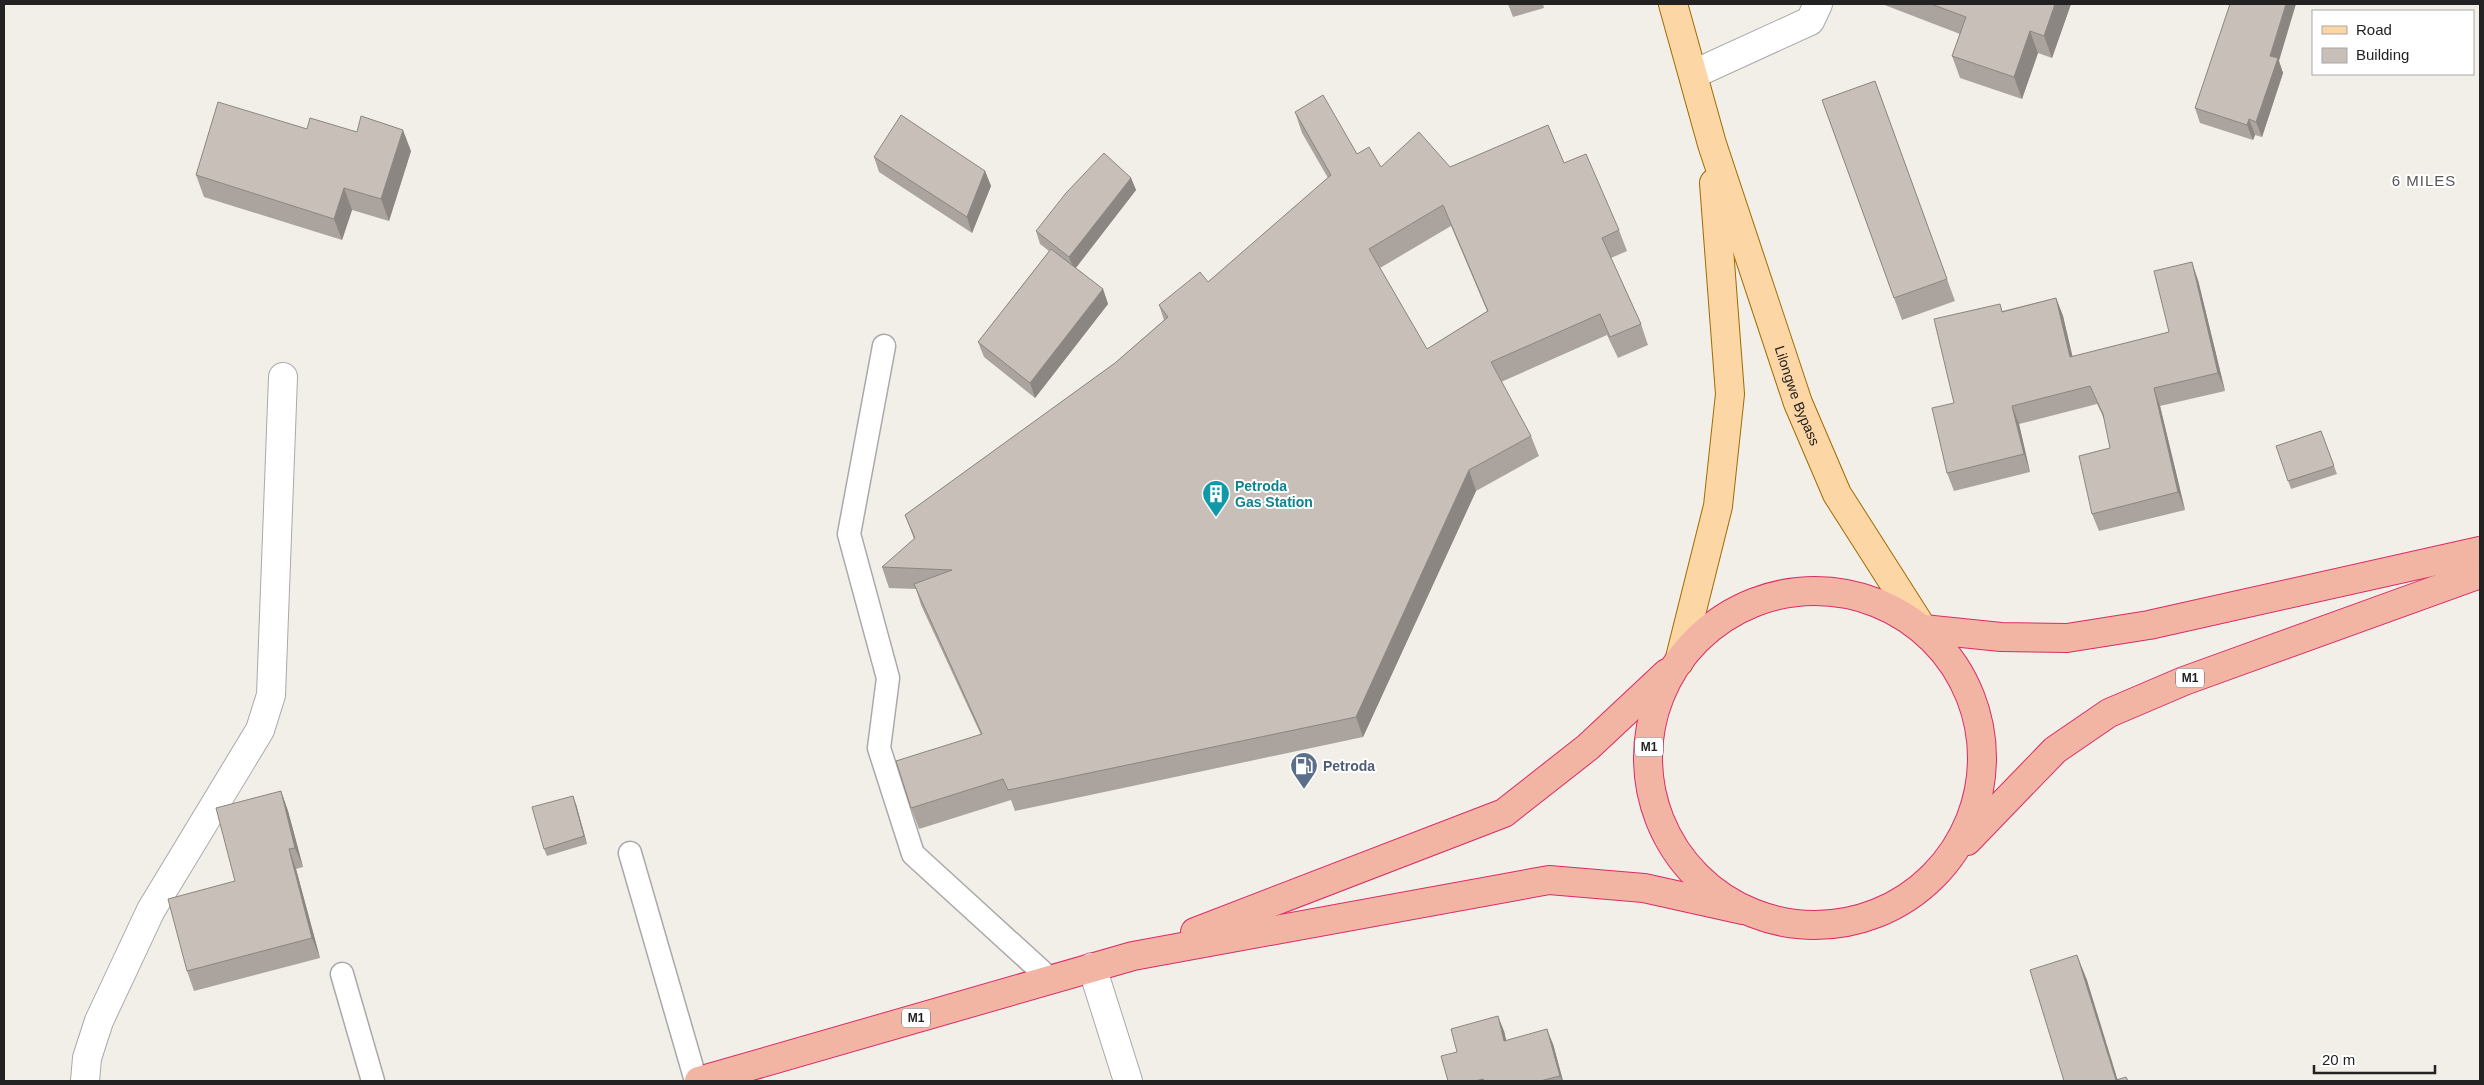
<svg xmlns="http://www.w3.org/2000/svg" width="2484" height="1085" font-family="Helvetica,sans-serif">
  <style>
    .lines { fill: none; stroke-linecap: round; stroke-linejoin: round }
    .service-casing { stroke: #a9a9a9; stroke-width: 25 }
    .minor-casing { stroke: #a9a9a9; stroke-width: 30 }
    .tertiary-casing { stroke: #a9a9a9; stroke-width: 30 }
    .primary-casing { stroke: #a06b00; stroke-width: 30 }
    .trunk-casing { stroke: #dc2a67; stroke-width: 30 }
    .service { stroke: #fff; stroke-width: 22 }
    .minor { stroke: #fff; stroke-width: 28 }
    .tertiary { stroke: #fff; stroke-width: 28 }
    .primary { stroke: #fcd6a4; stroke-width: 28 }
    .trunk { stroke: #f2b4a3; stroke-width: 28 }
    .wall { fill: #aba49e; fill-rule: evenodd }
    .shaded-wall { fill: #8b8681 }
    .building { fill: #c7bfb8; stroke: #8b8681; fill-rule: evenodd }
    .labels { text-anchor: middle; stroke-width: 4; stroke-linejoin: round; paint-order: stroke }
    .shield { fill: #fff; stroke: #646464; stroke-width: 1 }
    .shield-label { font-size: 12px; font-weight: bold; fill: #222 }
    .street-label { font-size: 14px; fill: #222; stroke: #fff }
    .culture-label { font-size: 14px; font-weight: bold; fill: #0d838f; stroke: #fff; text-anchor: start }
    .service-label { font-size: 14px; font-weight: bold; fill: #4e5e75; stroke: #fff; text-anchor: start }
    .neighbourhood-label { font-size: 15px; letter-spacing: 1px; fill: #555; stroke: #fff }
  </style>
  <rect width="100%" height="100%" fill="#f2efe9"/>
  <g class="lines">
    <defs>
      <g id="service">
        <polyline points="884,346 849,534 888,678 879,748 913,854 1050,979"/>
        <polyline points="630,853 696,1081"/>
        <polyline points="342,974 373,1081"/>
      </g>
      <g id="minor">
        <polyline points="1694,74 1810,21 1818,4"/>
        <polyline points="85,1081 87,1058 99,1021 151,910 260,730 271,695 283,377"/>
      </g>
      <polyline id="tertiary" points="1092,967 1128,1081"/>
      <g id="primary">
        <path id="s1" d="M1673,4L1712,144L1798,403L1837,494L1923,629"/>
        <polyline points="1679,662 1718,506 1730,394 1714,183"/>
      </g>
      <g id="trunk">
        <circle cx="1815" cy="758" r="167"/>
        <polyline points="1923,629 2001,637 2067,638 2149,625 2480,551"/>
        <polyline points="1967,841 2055,750 2109,713 2184,681 2480,574"/>
        <polyline points="1195,932 1504,813 1588,747 1667,673"/>
        <polyline points="699,1081 1133,956 1549,880 1644,888 1743,910"/>
      </g>
    </defs>
    <!-- service casing -->
    <use href="#service" class="service-casing"/>
    <!-- minor casing -->
    <use href="#minor" class="minor-casing"/>
    <!-- tertiary casing -->
    <use href="#tertiary" class="tertiary-casing"/>
    <!-- primary casing -->
    <use href="#primary" class="primary-casing"/>
    <!-- trunk casing -->
    <use href="#trunk" class="trunk-casing"/>
    <!-- service -->
    <use href="#service" class="service"/>
    <!-- minor -->
    <use href="#minor" class="minor"/>
    <!-- tertiary -->
    <use href="#tertiary" class="tertiary"/>
    <!-- primary -->
    <use href="#primary" class="primary"/>
    <!-- trunk -->
    <use href="#trunk" class="trunk"/>
  </g>
  <!-- wall -->
  <g class="wall">
    <polygon points="1508,4 1543,4 1544,8 1513,17"/>
    <polygon points="1882,4 2071,4 2052,58 2038,53 2022,99 1960,78 1952,56 1960,34"/>
    <polygon points="2279,61 2283,73 2262,137 2255,135 2253,140 2200,123 2195,108"/>
    <polygon points="1875,81 1955,301 1902,320 1822,100"/>
    <path d="M1295,112L1357,154L1381,167H1450L1564,163L1619,230L1627,251L1611,258L1641,324L1648,345L1618,358L1607,335L1501,382L1531,436L1539,456L1476,491L1363,737L1015,811L1011,800L919,829L911,808L981,735L921,605L916,589L889,588L882,567L914,539L905,515L1115,363L1164,320L1159,305L1208,282L1328,178L1302,133ZM1451,226L1487,311L1427,349L1380,268Z"/>
    <polygon points="307,129 411,151 389,221 352,210 342,240 204,197 196,175"/>
    <polygon points="874,157 985,171 991,186 972,233 879,172"/>
    <polygon points="1131,178 1136,190 1076,268 1103,289 1108,304 1035,398 984,357 978,342 1049,251 1040,244 1036,231"/>
    <polygon points="2198,280 2225,391 2160,406 2185,510 2099,531 2092,514 2110,448 2105,421 2097,404 2019,424 2030,472 1954,491 1947,473 1954,403 2000,304 2002,311 2056,298 2063,316 2072,357 2169,332"/>
    <polygon points="2321,431 2337,474 2291,489 2276,446"/>
    <polygon points="281,791 288,811 303,867 296,869 320,958 194,991 187,971 235,881"/>
    <polygon points="576,804 587,844 547,856 544,849"/>
    <polygon points="1504,1031 1506,1040 1553,1044 1563,1081 1448,1081 1457,1052"/>
  </g>
  <!-- shaded-wall -->
  <g class="shaded-wall">
    <polygon points="2055,4 2071,4 2052,58 2044,36"/>
    <polygon points="2286,4 2296,4 2279,61 2283,73 2262,137 2256,122 2270,56"/>
    <polygon points="2030,31 2038,53 2022,99 2014,77"/>
    <polygon points="2249,119 2255,135 2253,140 2247,125"/>
    <polygon points="403,130 411,151 389,221 381,199"/>
    <polygon points="985,171 991,186 972,233 967,217"/>
    <polygon points="1131,178 1136,190 1074,270 1069,257"/>
    <polygon points="344,188 352,210 342,240 334,219"/>
    <polygon points="2192,262 2198,280 2225,391 2218,373"/>
    <polygon points="1103,289 1108,304 1035,398 1030,383"/>
    <polygon points="2056,298 2063,316 2077,375 2070,357"/>
    <polygon points="2154,388 2160,406 2185,510 2178,492"/>
    <polygon points="2012,406 2019,424 2030,472 2024,454"/>
    <polygon points="1469,470 1476,491 1363,737 1356,717"/>
    <polygon points="281,791 288,811 303,867 295,848"/>
    <polygon points="573,796 576,804 587,844 584,836"/>
    <polygon points="289,849 296,869 320,958 312,938"/>
    <polygon points="2077,955 2087,980 2118,1081 2116,1081"/>
    <polygon points="1498,1016 1504,1031 1510,1056 1504,1041"/>
    <polygon points="1547,1029 1553,1044 1563,1081 1562,1081 1560,1076"/>
  </g>
  <!-- building -->
  <g class="building">
    <polygon points="1931,4 2055,4 2044,36 2030,31 2014,77 1952,56 1966,17"/>
    <polygon points="2230,4 2286,4 2270,56 2278,58 2256,122 2249,119 2247,125 2195,108"/>
    <polygon points="1875,81 1947,279 1894,298 1822,100"/>
    <path d="M1323,95L1357,154L1369,147L1381,167L1419,132L1450,167L1548,125L1564,163L1586,154L1619,230L1602,238L1641,324L1610,337L1600,314L1491,362L1531,436L1469,470L1356,717L1008,790L1003,779L911,808L896,761L982,734L914,584L952,570L882,567L915,538L905,515L1115,363L1168,317L1159,305L1200,272L1208,282L1331,175L1295,112ZM1443,205L1488,311L1427,349L1369,249Z"/>
    <polygon points="218,102 307,129 310,118 357,132 361,116 403,130 381,199 344,188 334,219 196,175"/>
    <polygon points="901,115 985,171 967,217 874,157"/>
    <polygon points="1104,153 1131,178 1069,257 1036,231 1066,193"/>
    <polygon points="1051,249 1103,289 1030,383 978,342"/>
    <polygon points="2192,262 2218,373 2154,388 2178,492 2092,514 2079,456 2110,448 2103,414 2090,386 2012,406 2024,454 1947,473 1932,408 1954,403 1934,319 2000,304 2002,312 2056,298 2070,357 2169,332 2154,271"/>
    <polygon points="2321,431 2334,466 2288,481 2276,446"/>
    <polygon points="281,791 295,848 289,849 312,938 187,971 168,899 235,881 216,808"/>
    <polygon points="573,796 584,836 544,849 532,807"/>
    <polygon points="2077,955 2116,1080 2126,1077 2128,1081 2064,1081 2030,970"/>
    <polygon points="1498,1016 1504,1041 1547,1029 1560,1076 1540,1081 1484,1081 1483,1079 1475,1081 1448,1081 1441,1056 1457,1052 1451,1029"/>
  </g>
  <!-- icons -->
  <defs>
    <symbol id="building-pin" viewBox="-11 -11 22 30"><path d="M0 17L-7.5 6A9.5 9.5 0 1 1 7.5 6Z" fill="#0f9aa8" stroke="#fff"/><path d="M-4-6H4V6H1V3H-1V6H-4ZM-2.5-4.3h1.7v1.8h-1.7ZM.8-4.3h1.7v1.8H.8ZM-2.5-1h1.7V.8h-1.7ZM.8-1h1.7V.8H.8Z" fill="#fff"/></symbol>
    <symbol id="fuel-pin" viewBox="-11 -11 22 30"><path d="M0 17L-7.5 6A9.5 9.5 0 1 1 7.5 6Z" fill="#5c6f8a" stroke="#fff"/><path d="M-5.5-6h7V0h2V4h1.3V-2.5L3-4.5l.8-.8L6-3V5H2.5V1h-1V6h-7ZM-4.2-4.7v3.2H.2V-4.7Z" fill="#fff"/></symbol>
  </defs>
  <g fill-rule="evenodd">
    <use href="#building-pin" x="1200" y="478" width="32" height="43"/>
    <use href="#fuel-pin" x="1288" y="750" width="32" height="43"/>
  </g>
  <g class="labels">
    <!-- shield labels -->
    <g class="shield">
      <rect x="2176" y="668.5" width="28" height="19" rx="4"/>
      <rect x="1635" y="737.5" width="28" height="19" rx="4"/>
      <rect x="902" y="1008.5" width="28" height="19" rx="4"/>
    </g>
    <g class="shield-label">
      <text x="2190" y="682">M1</text>
      <text x="1649" y="751">M1</text>
      <text x="916" y="1022">M1</text>
    </g>
    <!-- street labels -->
    <g class="street-label">
      <text dy="5" stroke="none"><textPath href="#s1" startOffset="411">Lilongwe Bypass</textPath></text>
    </g>
    <!-- culture labels -->
    <g class="culture-label">
      <text x="1235" y="491">Petroda<tspan x="1235" dy="16">Gas Station</tspan></text>
    </g>
    <!-- service labels -->
    <g class="service-label">
      <text x="1323" y="771">Petroda</text>
    </g>
    <!-- neighbourhood labels -->
    <g class="neighbourhood-label">
      <text x="2424" y="186">6 MILES</text>
    </g>
  </g>
  <!-- border -->
  <rect width="2484" height="1085" fill="none" stroke="#222222" stroke-width="10"/>
  <!-- legend -->
  <rect x="2312" y="10" width="162" height="65" fill="#ffffff" stroke="#a7a7a7"/>
  <rect x="2322" y="26" width="25" height="8" fill="#fcd6a4" stroke="#a7a7a7"/>
  <text x="2356" y="35" font-size="15" fill="#222222">Road</text>
  <rect x="2322" y="48" width="25" height="15" fill="#c7bfb8" stroke="#a7a7a7"/>
  <text x="2356" y="60" font-size="15" fill="#222222">Building</text>
  <!-- scale -->
  <path d="M2314 1065v8h121v-8" fill="none" stroke="#222222" stroke-width="2.5"/>
  <text x="2322" y="1065" font-size="15" fill="#222222" stroke="#ffffff" stroke-width="4" paint-order="stroke">20 m</text>
</svg>
